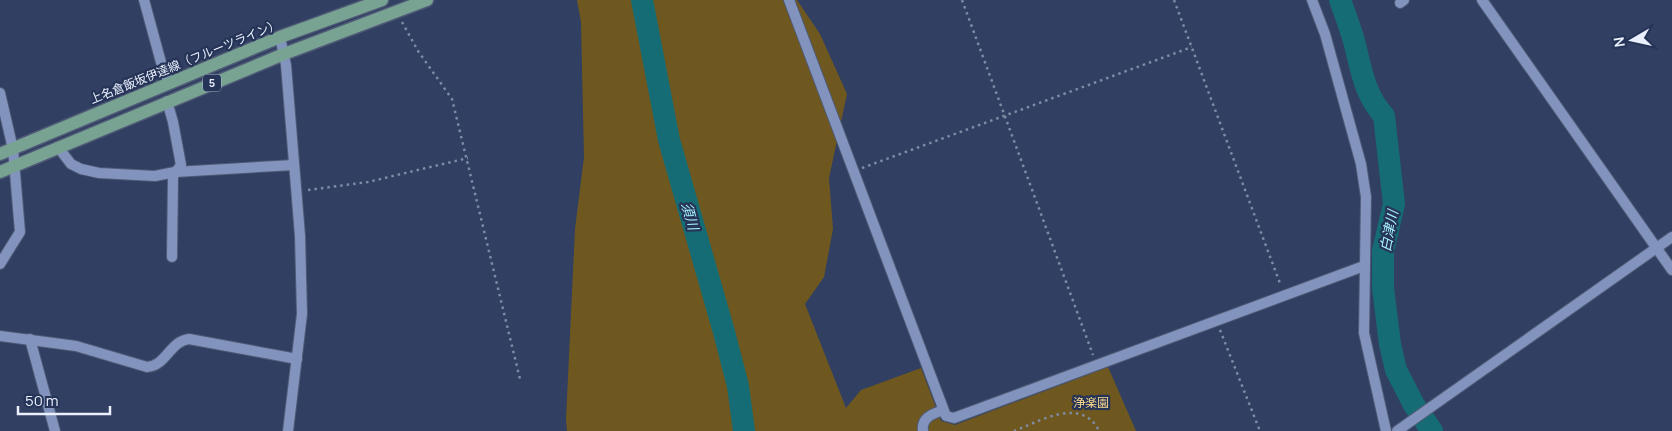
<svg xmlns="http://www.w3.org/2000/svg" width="1672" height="431" font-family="Manrope,'Noto Sans JP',sans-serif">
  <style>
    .green { fill: #6f581f }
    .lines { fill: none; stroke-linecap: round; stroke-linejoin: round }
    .river { stroke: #166c75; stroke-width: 22 }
    .minor-casing { stroke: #4f5a76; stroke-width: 12 }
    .primary-casing { stroke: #4f5a76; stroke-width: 15 }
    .path { stroke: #7f8aa4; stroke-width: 2.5; stroke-dasharray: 2.5 4; stroke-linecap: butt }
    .minor { stroke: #8294bd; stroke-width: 10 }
    .primary { stroke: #78a392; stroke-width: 12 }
    .labels { text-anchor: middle; stroke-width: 4.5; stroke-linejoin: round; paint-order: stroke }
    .shield { fill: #263457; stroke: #afb8cb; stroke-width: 1 }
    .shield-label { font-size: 11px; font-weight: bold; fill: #eaf0fd }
    .street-label { font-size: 12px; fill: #eaf0fd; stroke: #263457 }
    .park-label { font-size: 12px; fill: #fad88c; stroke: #263457 }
    .water-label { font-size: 14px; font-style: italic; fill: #a5f1fb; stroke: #263457 }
  </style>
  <rect width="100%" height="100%" fill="#303f62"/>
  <!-- green -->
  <polygon class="green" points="577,0 797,0 820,34 847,94 829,178 833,229 824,277 805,304 846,408 861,390 921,368 941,421 955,425 1108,367 1136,431 567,431 566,419 575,229 584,157 581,22"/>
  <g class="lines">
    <!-- river -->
    <g class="river">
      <polyline points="642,0 669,140 724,332 738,386 744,431"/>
      <path d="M1340,0C1345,14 1350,27 1354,41C1361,68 1364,94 1384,116L1394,204L1383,251V288L1390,344L1396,370L1414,405L1432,431"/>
    </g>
    <defs>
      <g id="minor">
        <polyline points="144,0 162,66 169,83"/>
        <polyline points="789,0 946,416 954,418 1364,266"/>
        <polyline points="1312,0 1325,34 1361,164 1366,197 1364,333 1386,431"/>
        <polyline points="1482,0 1672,270"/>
        <polyline points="1400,3 1404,0"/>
        <polyline points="280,37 286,65 300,236 302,314 288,431"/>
        <polyline points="0,93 13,149 20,232 0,264"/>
        <polyline points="167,101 173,122 181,165 173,176 172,257"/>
        <polyline points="58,147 71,164 81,169 99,173 155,176 175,172 294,165"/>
        <path d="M0,336L76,346L147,367C166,366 170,341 189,339L297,359"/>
        <polyline points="30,339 55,431"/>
        <path d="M923,431C921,417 933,414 943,410"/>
        <polyline points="1397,431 1672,237"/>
      </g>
      <g id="primary">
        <polyline points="0,154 280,37 382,0"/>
        <polyline points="0,172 284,54 427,0"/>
      </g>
    </defs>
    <!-- minor casing -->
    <use href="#minor" class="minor-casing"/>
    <!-- primary casing -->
    <use href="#primary" class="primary-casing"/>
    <!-- path -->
    <g class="path">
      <polyline points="962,0 1093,355"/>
      <polyline points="1174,0 1281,286"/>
      <polyline points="402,22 418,51 452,99 520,379"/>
      <polyline points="862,168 1192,47"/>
      <polyline points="308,190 368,182 468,158"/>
      <polyline points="1220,330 1260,431"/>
      <path d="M1014,431C1040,421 1082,396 1099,431"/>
    </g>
    <!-- minor -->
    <use href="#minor" class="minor"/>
    <!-- primary -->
    <use href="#primary" class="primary"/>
  </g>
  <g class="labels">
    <!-- shield labels -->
    <rect class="shield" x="203" y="74.5" width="18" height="17" rx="4"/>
    <g class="shield-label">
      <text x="212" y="87">5</text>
    </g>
    <!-- street labels -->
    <g class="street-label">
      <text transform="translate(185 62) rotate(-22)" y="4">上名倉飯坂伊達線（フルーツライン）</text>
    </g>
    <!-- park labels -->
    <g class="park-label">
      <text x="1091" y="407">浄楽園</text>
    </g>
    <!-- water labels -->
    <g class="water-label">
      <text transform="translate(690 216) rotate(74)" y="5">須川</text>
      <text transform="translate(1389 231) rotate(-79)" y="5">白津川</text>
    </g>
  </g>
  <!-- north arrow -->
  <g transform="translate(1632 40) rotate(261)" stroke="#263457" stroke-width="4" paint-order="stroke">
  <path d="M0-4L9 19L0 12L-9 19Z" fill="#eaf0fd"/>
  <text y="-8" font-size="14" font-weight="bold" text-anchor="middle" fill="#eaf0fd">N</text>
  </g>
  <!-- scale -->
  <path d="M18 406v8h92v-8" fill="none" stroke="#eaf0fd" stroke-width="2.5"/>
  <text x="25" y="406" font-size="15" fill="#eaf0fd" stroke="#263457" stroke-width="4" paint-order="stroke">50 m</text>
</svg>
